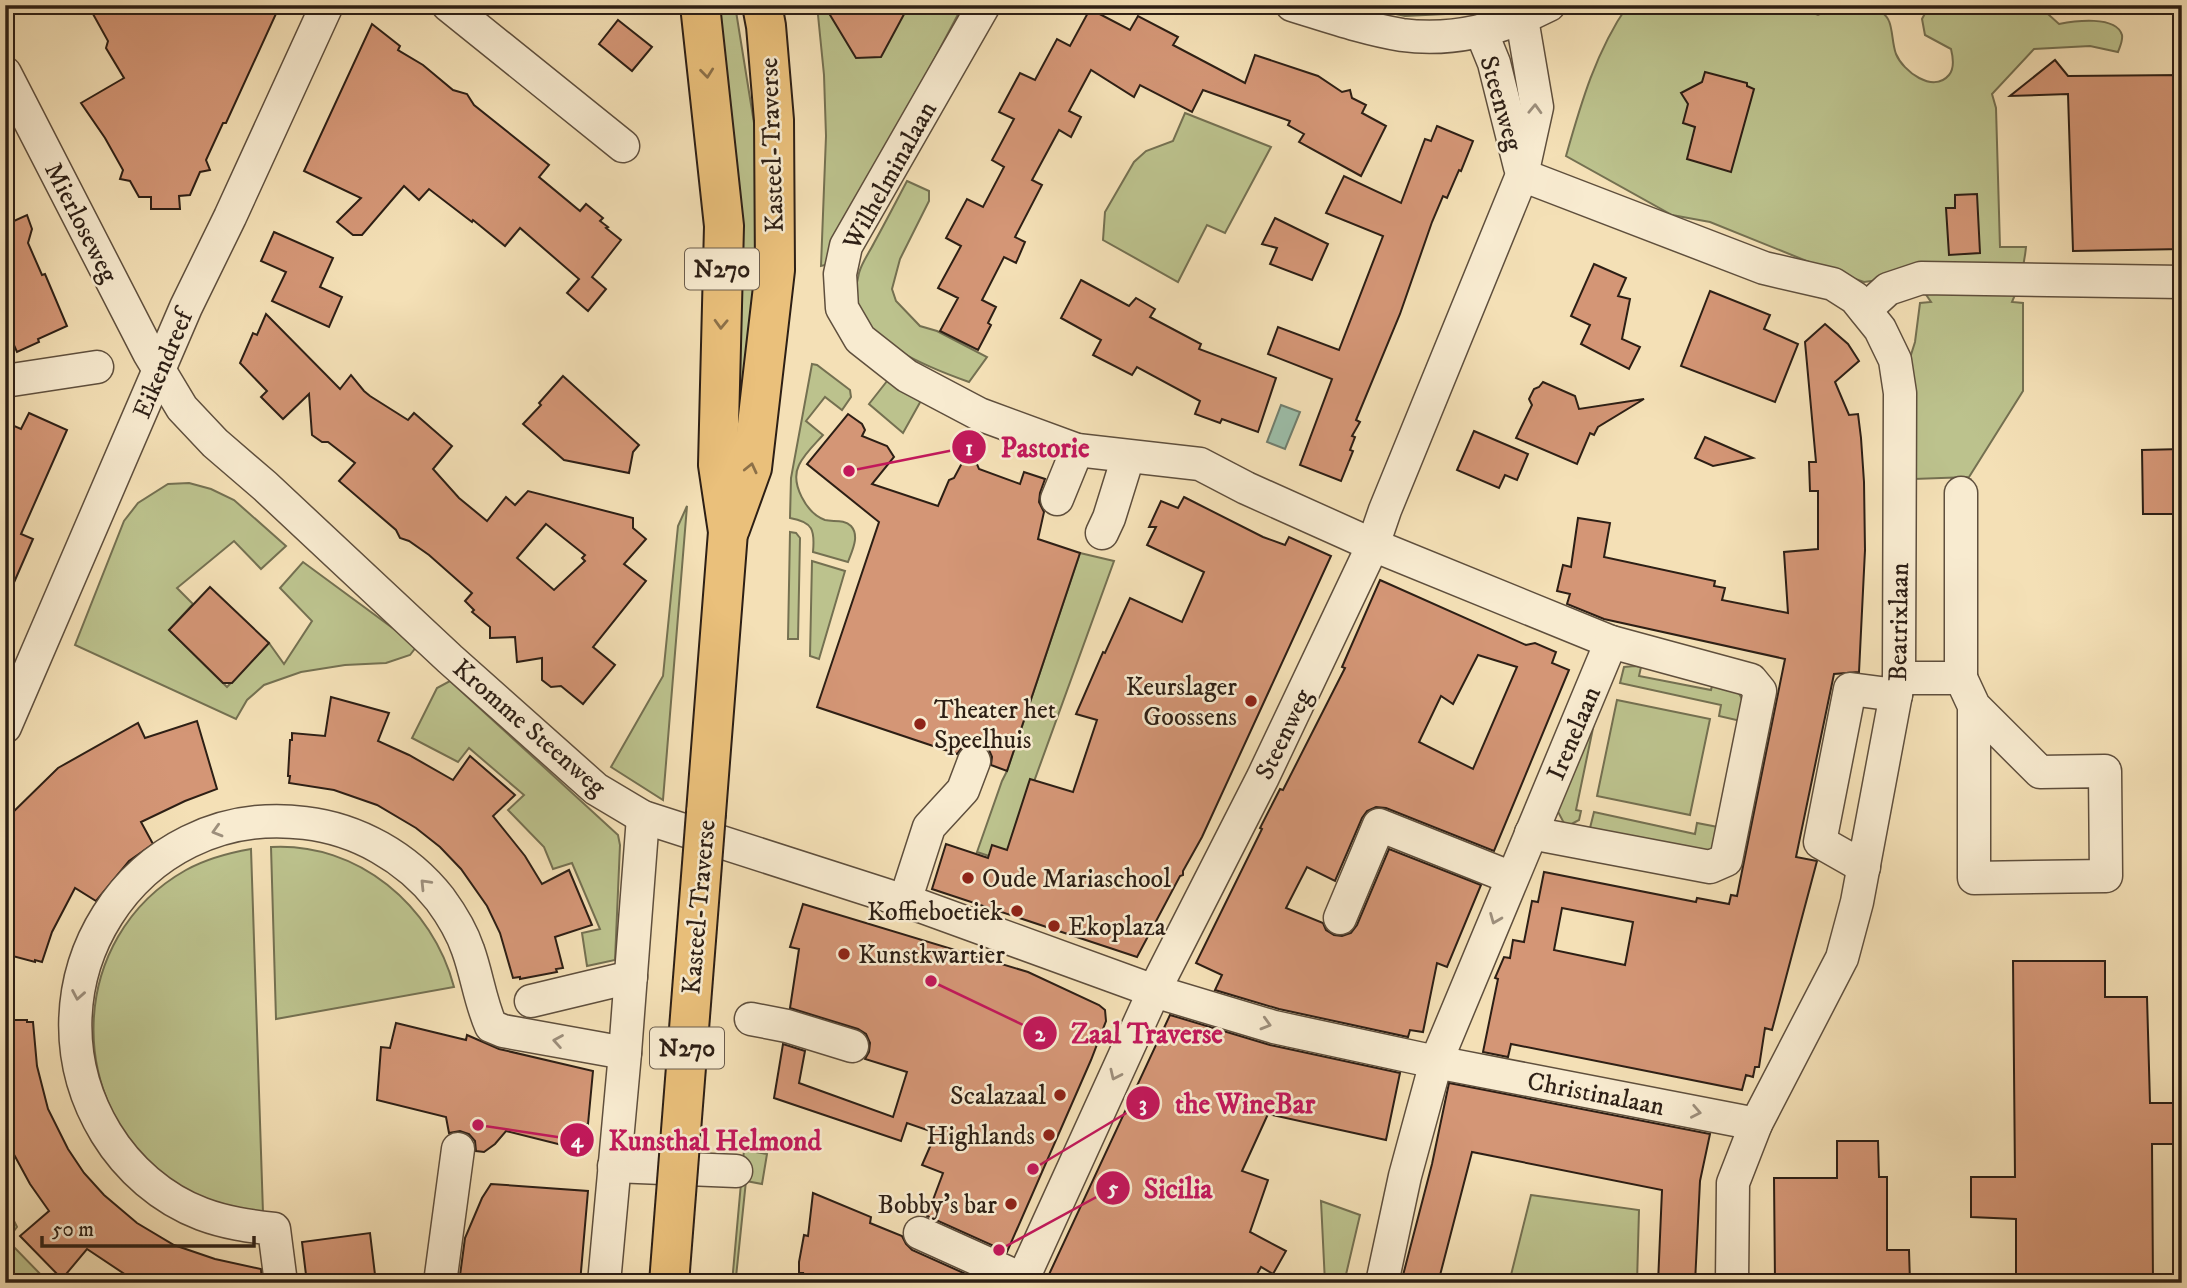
<svg xmlns="http://www.w3.org/2000/svg" width="2187" height="1288" font-family="'IM FELL DW Pica',serif">
  <style>
    .green { fill: #bcc28d; stroke: #747051; stroke-width: 2 }
    .water { fill: #9cbea9; stroke: #707e6e; stroke-width: 2 }
    .building { fill: #d49676; stroke: #2d1f15; stroke-width: 2; fill-rule: evenodd }
    .lines { fill: none; stroke-linecap: round; stroke-linejoin: round }
    .minor-casing { stroke: #5f4f3d; stroke-width: 35 }
    .major-casing { stroke: #2d1f15; stroke-width: 42 }
    .minor { stroke: #f8ebd0; stroke-width: 32 }
    .major { stroke: #eac07b; stroke-width: 38 }
    .major-bridge-casing { stroke: #2d1f15; stroke-width: 42; stroke-linecap: butt }
    .major-bridge { stroke: #eac07b; stroke-width: 38 }
    .oneway { stroke: #8c7048 }
    .oneway2 { stroke: #9d8f7c }
    .poi-dot { fill: #8f2418; stroke: #f8ebd0; stroke-width: 2.5 }
    .labels { text-anchor: middle; stroke-width: 5; stroke-linejoin: round; paint-order: stroke }
    .shield { fill: #f8ebd0; stroke: #6a5c4d; stroke-width: 2 }
    .shield-label { font-size: 24px; font-weight: bold; fill: #2d1f15 }
    .street-label { font-size: 26px; fill: #2d1f15; stroke: #f8ebd0 }
    .poi-label { font-size: 26px; fill: #2d1f15; stroke: #f8ebd0; text-anchor: end }
    .leader { fill: none; stroke: #c2185b; stroke-width: 2.5 }
    .callout-dot { fill: #c2185b; stroke: #f8ebd0; stroke-width: 2.5 }
    .mark-label { font-size: 21px; text-anchor: middle; font-weight: bold; fill: #fff }
    .callout-label { font-size: 28px; text-anchor: middle; font-weight: bold; fill: #c2185b; stroke: #f8ebd0; stroke-width: 5; stroke-linejoin: round; paint-order: stroke }
  </style>
  <rect width="100%" height="100%" fill="#f4e0b6"/>
  <filter id="stains"><feTurbulence type="fractalNoise" baseFrequency=".00286" numOctaves="4"/><feColorMatrix values="0 0 0 0 .2 0 0 0 0 .09 0 0 0 0 .02 0 0 0 .5 -.17"/></filter>
  <radialGradient id="worn" r=".72"><stop offset=".6" stop-color="#630" stop-opacity="0"/><stop offset="1" stop-color="#630" stop-opacity=".3"/></radialGradient>
  <!-- green -->
  <g class="green">
    <polygon points="713,5 735,5 759,154 755,298 736,478"/>
    <polygon points="817,5 963,5 927,73 928,88 916,91 832,253 829,264 821,266 826,136 824,75"/>
    <polygon points="1354,5 1494,5 1466,13 1405,16"/>
    <path d="M1628,5H1792L1818,15L1839,5H1874C1879,10 1887,15 1889,21C1893,31 1892,43 1896,54C1903,71 1933,94 1949,75C1955,68 1953,57 1951,49L1925,35L1922,19L1928,8C1943,7 1951,20 1962,10V5H2038L2059,24C2074,21 2116,15 2122,35C2123,41 2120,46 2118,52L2090,46L2034,49L1992,94L1996,108L2000,247H2026C2024,266 2020,285 2012,302L2023,303V391L1969,477L1914,479L1910,358L1915,342L1920,303L1931,302L1918,283L1887,279L1864,282L1829,270L1710,222L1672,215L1566,156C1581,103 1596,51 1628,5Z"/>
    <polygon points="1185,113 1271,147 1225,233 1207,225 1178,282 1103,240 1105,212 1134,162 1146,151 1173,141"/>
    <path d="M907,181L929,191V201L900,259L892,289L896,301L920,326L937,331L987,357L969,382C938,371 881,349 863,320C855,307 855,287 859,273C862,262 869,253 874,243C885,223 896,202 907,181Z"/>
    <path d="M812,364L817,365L850,390L851,397L842,410L825,397L806,421L823,435C815,444 804,454 799,465C790,483 806,513 825,520C833,522 844,519 851,526C860,536 852,551 848,562L813,552C815,530 813,522 790,518L791,478Z"/>
    <polygon points="891,376 923,397 903,433 869,404"/>
    <polygon points="189,483 211,489 234,500 286,546 261,569 234,541 177,588 193,604 169,630 227,687 269,643 284,664 312,621 280,588 303,562 417,646 410,655 386,663 345,665 301,672 264,685 247,700 236,719 75,645 124,521 138,503 168,484"/>
    <polygon points="687,506 663,800 611,767 663,676 678,526"/>
    <polygon points="790,532 796,533 800,538 798,639 788,639"/>
    <polygon points="1080,553 1114,561 1007,856 989,856 977,852 1002,781 1007,771"/>
    <polygon points="812,561 845,571 819,659 810,656"/>
    <path d="M1635,666L1641,667L1639,676L1711,690L1713,682C1743,692 1742,690 1745,722L1719,716L1721,705L1620,683L1624,667Z"/>
    <polygon points="1603,680 1576,810 1581,811 1579,820 1566,827 1556,808"/>
    <polygon points="450,681 618,835 620,845 615,960 587,966 582,933 600,929 572,863 553,869 544,847 508,810 524,795 469,748 458,762 412,738 437,688"/>
    <polygon points="1617,700 1710,719 1690,815 1597,796"/>
    <polygon points="1594,812 1695,834 1697,823 1723,828 1711,852 1590,828"/>
    <path d="M271,847C358,842 433,906 454,987L276,1019Z"/>
    <path d="M251,849L263,1213C231,1207 201,1201 173,1182C63,1106 67,937 186,870C206,859 228,853 251,849Z"/>
    <polygon points="744,1150 767,1154 762,1184 746,1181 736,1277 760,1278 760,1283 732,1283"/>
    <polygon points="1531,1195 1639,1210 1637,1283 1509,1283"/>
    <polygon points="1321,1201 1360,1215 1344,1283 1325,1283"/>
    <polygon points="5,1203 17,1227 7,1240 49,1283 5,1283"/>
  </g>
  <!-- water -->
  <polygon class="water" points="1281,405 1300,412 1285,449 1267,442"/>
  <!-- building -->
  <g class="building">
    <polygon points="88,5 280,5 226,123 223,123 206,160 210,170 200,172 190,195 179,196 180,209 151,209 151,197 139,197 130,181 120,179 123,170 105,138 81,103 124,78 106,48 108,41"/>
    <polygon points="824,5 909,5 881,57 856,58"/>
    <polygon points="1090,9 1130,30 1138,16 1178,37 1173,45 1245,83 1255,55 1318,76 1342,92 1350,90 1352,98 1366,105 1362,113 1386,126 1361,176 1299,142 1304,134 1288,125 1290,121 1203,90 1192,112 1140,85 1134,97 1091,70 1069,111 1081,117 1071,137 1059,130 1032,180 1042,185 1015,237 1025,242 1016,263 1004,257 982,300 996,307 988,323 991,325 978,350 940,331 958,298 938,288 961,246 946,238 967,199 983,207 1004,167 992,160 1014,119 999,112 1020,73 1035,80 1057,39 1070,46"/>
    <polygon points="618,20 652,47 632,71 599,44"/>
    <polygon points="372,24 400,46 398,50 423,65 453,90 467,94 474,105 549,165 539,177 580,211 586,204 603,218 600,221 608,227 606,228 621,240 592,277 606,289 588,311 567,293 579,279 520,228 505,246 473,220 472,222 429,189 419,200 404,186 362,235 353,235 337,222 361,198 304,171"/>
    <polygon points="2055,60 2068,76 2182,75 2182,249 2073,251 2068,94 2010,96"/>
    <polygon points="1705,72 1747,83 1747,86 1754,89 1731,172 1687,159 1695,127 1683,123 1688,104 1681,93 1702,82"/>
    <polygon points="1437,126 1473,141 1461,171 1459,170 1447,198 1443,196 1432,222 1400,314 1356,420 1360,422 1352,436 1355,437 1350,450 1353,451 1341,481 1300,465 1332,379 1268,354 1278,327 1339,350 1383,236 1326,213 1344,176 1401,203 1425,139 1431,141"/>
    <polygon points="1977,194 1980,253 1949,255 1946,208 1955,208 1955,195"/>
    <polygon points="27,215 32,229 28,243 42,275 45,274 67,326 38,339 39,342 17,352 5,325 5,225"/>
    <polygon points="1275,218 1328,244 1312,280 1270,264 1277,248 1262,244"/>
    <polygon points="274,232 333,258 320,287 342,297 329,327 272,301 286,272 261,261"/>
    <polygon points="1594,264 1626,278 1618,296 1630,299 1622,339 1640,347 1629,369 1581,344 1590,325 1571,316"/>
    <polygon points="1081,280 1129,306 1136,298 1155,309 1150,317 1201,344 1199,349 1276,378 1258,432 1222,419 1220,423 1195,414 1200,401 1137,367 1132,375 1093,355 1101,340 1061,318"/>
    <polygon points="1710,291 1770,315 1764,329 1798,344 1775,402 1681,366"/>
    <path d="M266,314L340,389L351,375L364,391L370,396L408,420L414,413L452,446L433,469L459,498L487,521L506,497L515,505L528,491L633,518V528L646,539L624,564L646,581L593,647L615,665L583,704L561,686L551,687L542,680V658L517,662L515,637L490,638V627L472,612L474,610L465,601L472,593L429,555L409,541L400,538L396,530L339,481L355,463L328,442H322L312,435L309,394L283,419L261,397L267,391L240,363L253,333L257,335ZM546,524L585,555L582,558L585,561L554,590L517,558Z"/>
    <path d="M1825,324L1848,344L1859,361L1835,382L1849,415L1858,414L1861,438L1864,482L1865,550L1859,672L1834,674L1796,857L1817,861L1772,1030L1765,1028L1759,1067H1755L1753,1077L1746,1075L1742,1090L1511,1044L1508,1057L1483,1052L1498,979L1495,978L1504,957L1510,958L1513,940L1524,942L1532,901L1538,902L1544,872L1696,902L1697,898L1729,904L1731,895L1737,896L1785,659L1604,619L1567,604L1570,594L1557,591L1563,565L1571,567L1578,518L1610,523L1604,557L1715,581L1714,586L1725,588L1722,600L1788,613L1784,552L1818,549V491H1810L1809,462H1816L1805,342ZM1562,908L1633,922L1625,965L1554,950Z"/>
    <polygon points="563,376 639,445 633,452 629,473 564,460 523,424 541,405 539,403"/>
    <polygon points="1543,382 1575,396 1579,409 1644,399 1598,427 1594,435 1590,433 1577,464 1516,438 1532,405 1529,399 1534,389 1539,387"/>
    <polygon points="29,413 67,430 21,534 33,539 5,603 5,422 21,429"/>
    <polygon points="848,414 862,424 865,430 862,436 887,446 894,457 872,484 938,506 949,480 954,478 970,448 979,469 1020,484 1024,472 1045,479 1040,493 1039,502 1044,512 1038,539 1080,553 1007,771 991,765 992,757 989,750 980,744 970,743 963,746 957,754 817,707 879,522 807,464"/>
    <polygon points="1474,431 1528,454 1517,480 1505,475 1499,488 1457,470"/>
    <polygon points="1705,437 1753,458 1713,466 1695,458"/>
    <polygon points="2182,449 2182,514 2143,514 2142,450"/>
    <polygon points="1184,497 1263,537 1285,545 1289,537 1331,556 1202,837 1183,871 1183,875 1180,876 1137,957 932,889 946,844 988,858 992,845 1007,850 1030,779 1073,792 1097,720 1076,714 1103,652 1105,653 1130,598 1182,622 1204,572 1147,545 1156,527 1149,527 1161,501 1178,508"/>
    <path d="M1380,580L1526,645L1535,643L1556,652L1552,663L1569,670L1494,851L1386,808L1376,807L1367,811L1362,818L1335,881L1307,867L1286,908L1323,923L1326,930L1334,935L1342,936L1351,933L1357,925L1389,849L1481,885L1447,967L1437,963L1423,1032L1410,1030L1408,1037L1279,1009L1215,990L1222,975L1196,963L1262,829L1260,828L1280,789L1283,790L1345,668L1342,667ZM1478,655L1517,667L1473,769L1419,742L1441,696L1453,704Z"/>
    <polygon points="210,587 269,643 232,683 223,683 169,630"/>
    <polygon points="331,697 389,713 378,741 409,755 453,780 470,756 515,795 493,816 525,856 542,884 569,870 592,925 555,937 563,968 556,969 557,972 520,979 520,977 513,978 500,933 487,906 461,869 440,847 416,828 377,805 334,790 289,783 290,776 288,776 290,740 292,740 292,733 325,736"/>
    <polygon points="197,721 217,789 185,801 141,822 153,844 129,861 96,901 75,888 52,932 42,962 35,960 35,962 5,954 5,820 58,768 138,723 145,738"/>
    <polygon points="803,904 1028,972 1099,1005 1105,1010 1106,1021 1091,1060 1007,1252 927,1216 943,1173 922,1165 936,1133 907,1123 901,1141 774,1098 783,1044 805,1051 799,1083 893,1117 907,1072 865,1059 869,1052 870,1043 866,1034 858,1029 790,1008 799,949 790,947"/>
    <polygon points="2013,961 2105,961 2105,997 2147,997 2150,1103 2182,1103 2182,1144 2152,1144 2153,1283 2016,1283 2016,1219 1971,1217 1971,1177 2015,1177"/>
    <polygon points="1170,1015 1270,1045 1400,1073 1386,1140 1268,1114 1242,1171 1268,1180 1250,1232 1286,1251 1273,1274 1261,1267 1252,1283 1045,1283"/>
    <polygon points="5,1020 27,1020 27,1022 33,1022 37,1066 48,1109 68,1149 84,1173 104,1195 137,1223 174,1245 215,1259 261,1269 262,1283 138,1283 87,1249 62,1279 20,1236 49,1211 30,1184 5,1138"/>
    <polygon points="396,1023 466,1040 467,1035 499,1049 593,1071 588,1124 580,1124 574,1148 506,1131 495,1144 484,1152 476,1151 475,1141 469,1134 460,1131 449,1133 446,1117 377,1100 381,1047 390,1048"/>
    <polygon points="1449,1083 1710,1134 1700,1181 1695,1283 1658,1283 1662,1190 1472,1152 1438,1283 1401,1283 1432,1164"/>
    <polygon points="1837,1141 1878,1141 1879,1177 1887,1177 1887,1250 1909,1250 1910,1283 1775,1283 1774,1178 1837,1178"/>
    <polygon points="491,1184 588,1191 580,1283 459,1283 465,1238 482,1198"/>
    <polygon points="813,1193 871,1217 870,1223 902,1236 906,1244 912,1250 986,1283 801,1283 803,1273 799,1273 799,1262 804,1235 808,1236"/>
    <polygon points="370,1233 376,1283 307,1283 302,1242"/>
  </g>
  <g class="lines">
    <defs>
      <g id="minor">
        <polyline points="448,5 623,146"/>
        <polyline points="984,5 846,246 840,274 842,308 860,339 907,376 979,414 1077,450 1200,464 1246,488 1373,545 1611,642 1751,680 1760,691 1726,860 1710,867 1531,833"/>
        <path d="M1292,5C1328,16 1365,29 1402,35C1453,42 1504,28 1549,5"/>
        <polyline points="1481,31 1494,63 1520,167"/>
        <polyline points="5,73 149,353 182,408 215,443 265,486 450,659 596,789 643,817 923,907 1154,991 1274,1027 1436,1062 1756,1124"/>
        <polyline points="1522,175 1764,268 1833,284 1855,298 1880,329 1895,360 1900,393 1899,678 1857,902 1842,958 1756,1124 1733,1183 1732,1283"/>
        <polyline points="1865,310 1888,289 1921,278 2182,282"/>
        <polyline points="5,381 97,367"/>
        <polyline points="1057,499 1077,450"/>
        <polyline points="1102,533 1109,518 1128,457"/>
        <polyline points="1899,678 1961,678 1974,706 1974,878 2106,876 2105,771 2040,772 1974,706"/>
        <polyline points="1961,678 1961,493"/>
        <polyline points="5,727 186,307 230,217 327,5"/>
        <polyline points="1864,867 1820,842 1850,689 1896,695"/>
        <polyline points="905,901 929,827 963,790 974,761"/>
        <polyline points="1340,918 1379,825 1512,878"/>
        <polyline points="531,1001 631,977"/>
        <polyline points="751,1019 787,1026 852,1046"/>
        <polyline points="614,1166 736,1171"/>
        <polyline points="920,1233 1022,1279"/>
        <path d="M281,1283L274,1229C249,1226 226,1223 202,1214C162,1199 128,1169 106,1133C17,987 133,801 305,823C357,829 407,857 440,899C451,914 462,932 468,950C477,975 480,1001 491,1026L503,1031L625,1053"/>
        <polyline points="440,1283 458,1149"/>
        <polyline points="604,1283 625,1053 643,817"/>
        <polyline points="1021,1283 1154,991 1263,777 1373,545 1385,510 1522,175 1537,107 1522,19"/>
        <polyline points="1382,1283 1405,1176 1436,1062 1611,642"/>
      </g>
      <g id="major">
        <polyline points="700,5 724,226 718,465 728,532 706,813"/>
        <polyline points="730,529 752,468 775,270 774,120 766,26 762,5"/>
      </g>
    </defs>
    <!-- minor casing -->
    <use href="#minor" class="minor-casing"/>
    <!-- major casing -->
    <use href="#major" class="major-casing"/>
    <!-- minor -->
    <use href="#minor" class="minor"/>
    <!-- major -->
    <use href="#major" class="major"/>
    <defs>
      <polyline id="major-bridge" points="669,1283 706,813"/>
    </defs>
    <!-- major-bridge casing -->
    <use href="#major-bridge" class="major-bridge-casing"/>
    <!-- major-bridge -->
    <use href="#major-bridge" class="major-bridge"/>
  </g>
  <!-- one-way arrows -->
  <defs><path id="oneway-chevron" d="M-2-3.5L2.5 0L-2 3.5" fill="none" stroke-width="1.6" stroke-linecap="round" stroke-linejoin="round" transform="scale(1.75)"/></defs>
  <g class="oneway">
    <use href="#oneway-chevron" transform="translate(707 73) rotate(84)"/>
    <use href="#oneway-chevron" transform="translate(721 324) rotate(92)"/>
    <use href="#oneway-chevron" transform="translate(751 468) rotate(-77)"/>
  </g>
  <g class="oneway2">
    <use href="#oneway-chevron" transform="translate(1535 109) rotate(-88)"/>
    <use href="#oneway-chevron" transform="translate(217 831) rotate(164)"/>
    <use href="#oneway-chevron" transform="translate(425 884) rotate(-134)"/>
    <use href="#oneway-chevron" transform="translate(1495 919) rotate(112)"/>
    <use href="#oneway-chevron" transform="translate(78 995) rotate(100)"/>
    <use href="#oneway-chevron" transform="translate(1266 1024) rotate(16)"/>
    <use href="#oneway-chevron" transform="translate(558 1041) rotate(-170)"/>
    <use href="#oneway-chevron" transform="translate(1115 1075) rotate(115)"/>
    <use href="#oneway-chevron" transform="translate(1696 1112) rotate(11)"/>
  </g>
  <!-- markers -->
  <g class="poi-dot">
    <circle cx="1251" cy="701" r="7"/>
    <circle cx="920" cy="724" r="7"/>
    <circle cx="968" cy="878" r="7"/>
    <circle cx="1017" cy="911" r="7"/>
    <circle cx="1054" cy="926" r="7"/>
    <circle cx="844" cy="954" r="7"/>
    <circle cx="1060" cy="1095" r="7"/>
    <circle cx="1049" cy="1135" r="7"/>
    <circle cx="1011" cy="1204" r="7"/>
  </g>
  <g class="labels">
    <!-- shield labels -->
    <g class="shield">
      <rect x="685" y="248.5" width="74" height="41" rx="5"/>
      <rect x="650" y="1027.5" width="74" height="41" rx="5"/>
    </g>
    <g class="shield-label">
      <text x="722" y="277">N270</text>
      <text x="687" y="1056">N270</text>
    </g>
    <!-- street labels -->
    <g class="street-label">
      <text transform="translate(1502 103) rotate(74)" y="9">Steenweg</text>
      <text transform="translate(771 145) rotate(-92)" y="9">Kasteel-Traverse</text>
      <text transform="translate(889 175) rotate(-61)" y="9">Wilhelminalaan</text>
      <text transform="translate(82 222) rotate(63)" y="9">Mierloseweg</text>
      <text transform="translate(162 364) rotate(-67)" y="9">Eikendreef</text>
      <text transform="translate(1898 622) rotate(-89)" y="9">Beatrixlaan</text>
      <text transform="translate(530 727) rotate(41)" y="9">Kromme Steenweg</text>
      <text transform="translate(1573 733) rotate(-67)" y="9">Irenelaan</text>
      <text transform="translate(1283 734) rotate(-64)" y="9">Steenweg</text>
      <text transform="translate(698 907) rotate(-85)" y="9">Kasteel-Traverse</text>
      <text transform="translate(1596 1093) rotate(11)" y="9">Christinalaan</text>
    </g>
    <!-- poi labels -->
    <g class="poi-label">
      <text x="1237" y="695">Keurslager<tspan x="1237" dy="30">Goossens</tspan></text>
      <text x="934" y="718" text-anchor="start">Theater het<tspan x="934" dy="30">Speelhuis</tspan></text>
      <text x="982" y="887" text-anchor="start">Oude Mariaschool</text>
      <text x="1003" y="920">Koffieboetiek</text>
      <text x="1068" y="935" text-anchor="start">Ekoplaza</text>
      <text x="858" y="963" text-anchor="start">Kunstkwartier</text>
      <text x="1046" y="1104">Scalazaal</text>
      <text x="1035" y="1144">Highlands</text>
      <text x="997" y="1213">Bobby's bar</text>
    </g>
  </g>
  <!-- callouts -->
  <path class="leader" d="M849 471L969 447M931 981L1040 1033M1033 1169L1143 1103M478 1125L577 1140M999 1250L1113 1188"/>
  <g class="callout-dot">
    <circle cx="849" cy="471" r="7"/>
    <circle cx="931" cy="981" r="7"/>
    <circle cx="1033" cy="1169" r="7"/>
    <circle cx="478" cy="1125" r="7"/>
    <circle cx="999" cy="1250" r="7"/>
    <circle cx="969" cy="447" r="18"/>
    <circle cx="1040" cy="1033" r="18"/>
    <circle cx="1143" cy="1103" r="18"/>
    <circle cx="577" cy="1140" r="18"/>
    <circle cx="1113" cy="1188" r="18"/>
  </g>
  <g class="mark-label">
    <text x="969" y="455">1</text>
    <text x="1040" y="1041">2</text>
    <text x="1143" y="1111">3</text>
    <text x="577" y="1147">4</text>
    <text x="1113" y="1195">5</text>
  </g>
  <g class="callout-label">
    <text x="1045" y="457">Pastorie</text>
    <text x="1147" y="1043">Zaal Traverse</text>
    <text x="1245" y="1113">the WineBar</text>
    <text x="715" y="1150">Kunsthal Helmond</text>
    <text x="1178" y="1198">Sicilia</text>
  </g>
  <!-- margin -->
  <rect width="2187" height="1288" fill="none" stroke="#f4e0b6" stroke-width="28"/>
  <rect x="7" y="7" width="2173" height="1274" fill="none" stroke="#2d1f15" stroke-width="3.5"/>
  <rect x="14" y="14" width="2159" height="1260" fill="none" stroke="#2d1f15" stroke-width="2"/>
  <!-- scale -->
  <path d="M42 1236v10h212v-10" fill="none" stroke="#2d1f15" stroke-width="3.5"/>
  <text x="52" y="1236" font-size="21" fill="#2d1f15" stroke="#f8ebd0" stroke-width="5" paint-order="stroke">50 m</text>
  <rect width="100%" height="100%" filter="url(#stains)"/>
  <rect width="100%" height="100%" fill="url(#worn)"/>
</svg>
